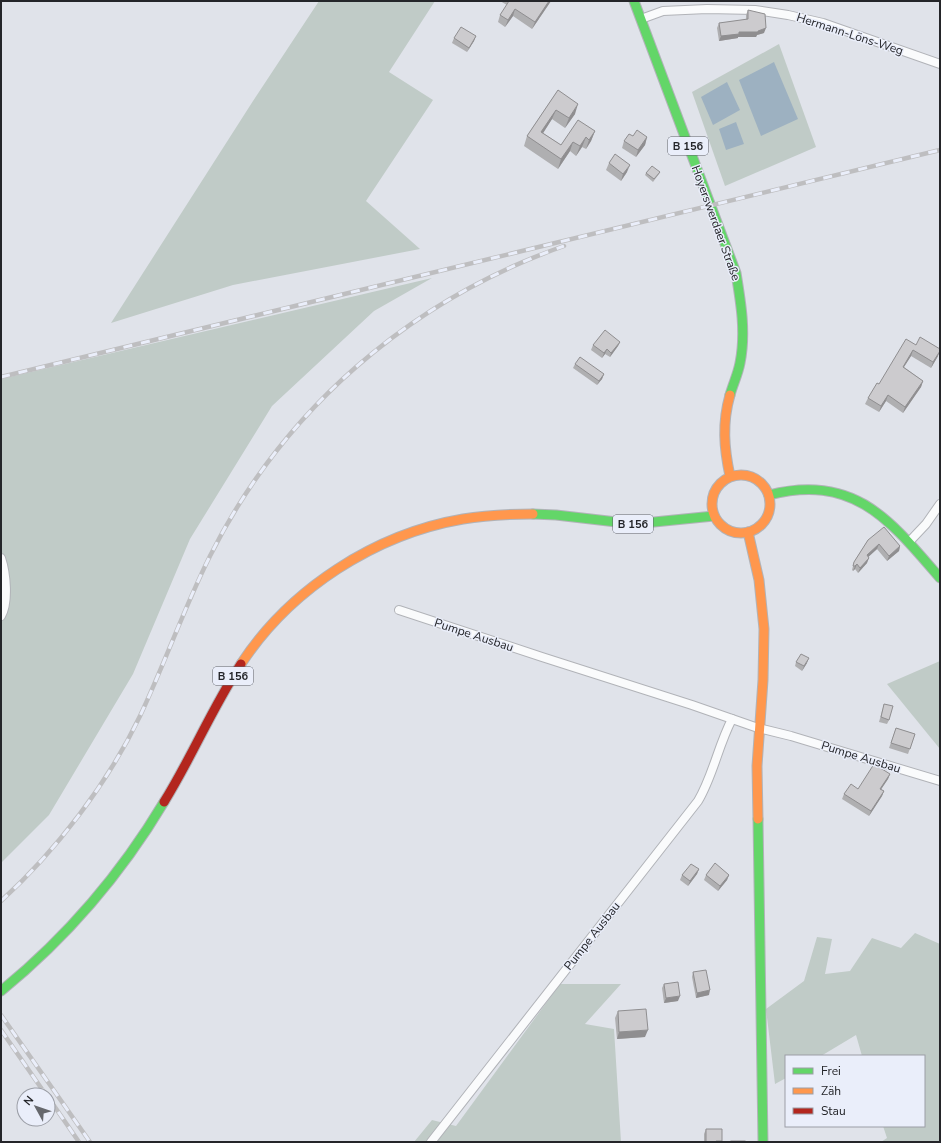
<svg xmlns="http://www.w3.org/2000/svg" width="941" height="1143" font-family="'Nunito Sans',sans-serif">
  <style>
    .green { fill: #c0cbc7 }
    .water { fill: #9db1c1 }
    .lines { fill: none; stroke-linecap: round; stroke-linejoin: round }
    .street-casing { stroke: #b1b3b8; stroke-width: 10 }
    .fast-casing { stroke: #b1b3b8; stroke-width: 11 }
    .slow-casing { stroke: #b1b3b8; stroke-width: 11 }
    .jam-casing { stroke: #b1b3b8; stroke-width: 11 }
    .street { stroke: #fafbfc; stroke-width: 8 }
    .fast { stroke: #63d668; stroke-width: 9 }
    .slow { stroke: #ff974d; stroke-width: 9 }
    .jam { stroke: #b3261e; stroke-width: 9 }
    .rail-casing { stroke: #bebec0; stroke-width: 4.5 }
    .rail { stroke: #eaeefa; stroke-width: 3; stroke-dasharray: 9; stroke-linecap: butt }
    .wall { fill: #afafb1 }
    .shaded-wall { fill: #8f8e90 }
    .building { fill: #cccbce; stroke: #8f8e90 }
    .labels { text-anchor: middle; stroke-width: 3; stroke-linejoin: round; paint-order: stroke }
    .shield { fill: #eaeefa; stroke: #5f6168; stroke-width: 1 }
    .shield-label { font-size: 11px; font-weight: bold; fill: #242529 }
    .street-label { font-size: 12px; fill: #242529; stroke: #eaeefa }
  </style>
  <rect width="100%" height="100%" fill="#e0e3ea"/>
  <!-- green -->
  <g class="green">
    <polygon points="319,1 435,1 389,72 433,100 366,201 420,249 233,285 111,323 253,101"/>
    <polygon points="779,44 816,147 725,186 692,92"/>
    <polygon points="432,278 374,311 272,406 190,539 133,674 49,815 1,863 1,379"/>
    <polygon points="940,661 940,749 887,684"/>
    <polygon points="915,933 940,944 940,1142 881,1142 887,1138 883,1126 924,1126 924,1056 862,1056 856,1035 821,1056 786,1056 786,1078 775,1084 766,1009 804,981 817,937 832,939 825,974 850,971 872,938 901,948"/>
    <polygon points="560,984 621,984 585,1024 614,1029 621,1142 414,1142 432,1120 456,1126"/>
  </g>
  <!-- water -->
  <g class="water">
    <polygon points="774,62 798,119 761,136 739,80"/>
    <polygon points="727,82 740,110 713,125 701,97"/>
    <polygon points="736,122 744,144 726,150 719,129"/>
  </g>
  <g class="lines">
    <defs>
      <g id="street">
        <polyline points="641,19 663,11 707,9 755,10 788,15 823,23 940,64"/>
        <polyline points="909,542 926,524 940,504"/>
        <path d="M1,558C6,573 9,602 1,616"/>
        <polyline points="399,610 542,657 692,705 758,728 791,736 940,781"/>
        <path d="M431,1142L698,801C713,776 718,746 732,719"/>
      </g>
      <g id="fast">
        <path d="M634,1L736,273C741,303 746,333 740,363C738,374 733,384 730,395"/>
        <path d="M769,495C854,473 890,520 940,578"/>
        <polyline points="533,514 556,515 634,524 714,516"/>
        <polyline points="758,819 763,1142"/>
        <path d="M1,991C66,938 121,874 164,802"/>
      </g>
      <g id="slow">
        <path d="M730,395C722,423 724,448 730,476"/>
        <circle cx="741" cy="504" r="29"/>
        <polyline points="748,532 759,580 764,629 763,680 757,766 758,819"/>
        <path d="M241,664C290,589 375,534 463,519C486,515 510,514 533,514"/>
      </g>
      <path id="jam" d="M164,802C192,757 212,708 241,664"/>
    </defs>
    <!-- street casing -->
    <use href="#street" class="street-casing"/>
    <!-- fast casing -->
    <use href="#fast" class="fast-casing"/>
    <!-- slow casing -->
    <use href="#slow" class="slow-casing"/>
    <!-- jam casing -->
    <use href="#jam" class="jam-casing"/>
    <!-- street -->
    <use href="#street" class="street"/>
    <!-- fast -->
    <use href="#fast" class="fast"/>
    <!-- slow -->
    <use href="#slow" class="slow"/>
    <!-- jam -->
    <use href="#jam" class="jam"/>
    <defs>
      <g id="rail">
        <polyline points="1,377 940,150"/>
        <path d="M1,901C56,851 108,783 140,716C165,663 184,608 210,556C283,410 410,300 564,246"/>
        <polyline points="1,1015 90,1142"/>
        <polyline points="1,1030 46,1095"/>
        <polyline points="48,1097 79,1142"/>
      </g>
    </defs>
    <!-- rail casing -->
    <use href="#rail" class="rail-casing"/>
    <!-- rail -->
    <use href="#rail" class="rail"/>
  </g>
  <!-- wall -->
  <g class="wall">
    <polygon points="500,1 551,1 532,29 513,16 505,27 498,22 500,15 507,5"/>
    <polygon points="748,10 764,33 757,35 756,37 738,37 738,38 719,41 717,28 719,23 746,20 746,15"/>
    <polygon points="476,36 474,41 467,52 452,43 454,38"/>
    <polygon points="558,90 575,114 565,128 552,119 543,133 561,145 595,131 591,141 586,149 582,147 576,156 570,151 558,169 524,146 527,136"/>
    <polygon points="633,136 647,137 645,145 636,157 622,148 624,141"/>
    <polygon points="609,163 627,172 621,181 606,170"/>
    <polygon points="660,172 659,174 653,182 645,175 646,173"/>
    <polygon points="620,342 618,346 610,357 605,354 602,358 591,350 593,345"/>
    <polygon points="916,345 938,356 931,368 911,356 904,367 923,381 921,387 903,413 886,401 879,412 865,404 868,398"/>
    <polygon points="575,364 604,374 602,379 597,385 573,368"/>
    <polygon points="868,540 900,546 899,551 887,561 877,549 868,557 867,563 858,573 855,569 853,571 852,570 854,562"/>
    <polygon points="796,662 807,663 802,671 795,666"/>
    <polygon points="884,704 889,720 887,724 879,722"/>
    <polygon points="896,728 915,734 908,754 889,748"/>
    <polygon points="890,774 888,779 881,789 884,791 882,796 869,816 842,799 844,794 858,789"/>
    <polygon points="699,869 697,874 688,886 680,880 682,875"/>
    <polygon points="706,875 729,875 727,880 718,891 704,880"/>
    <polygon points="693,972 709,995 696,998 692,977"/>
    <polygon points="664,984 678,1001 664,1003 662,988"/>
    <polygon points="618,1011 645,1037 617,1039 615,1018"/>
    <polygon points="706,1129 722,1141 722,1142 704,1142 704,1134"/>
  </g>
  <!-- shaded-wall -->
  <g class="shaded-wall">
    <polygon points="549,1 551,1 532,29 535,22"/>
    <polygon points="515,9 513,16 505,27 508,20"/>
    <polygon points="766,28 764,33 757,35 756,37 738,37 738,38 719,41 721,36 739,32 758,31"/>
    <polygon points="476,36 474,41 467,52 469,48"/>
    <polygon points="578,104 575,114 565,128 569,118"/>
    <polygon points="556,110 552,119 538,141 541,132"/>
    <polygon points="595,131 591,141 586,149 589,140"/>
    <polygon points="586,137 582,147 576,156 580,146"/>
    <polygon points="647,137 645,145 636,157 638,150"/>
    <polygon points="573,142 570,151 558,169 561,159"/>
    <polygon points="630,165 627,172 621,181 623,174"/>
    <polygon points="620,342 618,346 610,357 611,353"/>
    <polygon points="607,349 605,354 602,358 604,353"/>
    <polygon points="913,350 911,356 900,373 903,367"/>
    <polygon points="940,351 938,356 931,368 933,362"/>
    <polygon points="604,374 602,379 597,385 599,381"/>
    <polygon points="923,381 921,387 903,413 905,407"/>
    <polygon points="888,395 886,401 879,412 881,406"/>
    <polygon points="879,544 877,549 865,560 867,555"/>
    <polygon points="900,546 899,551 887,561 889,556"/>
    <polygon points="869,558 867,563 858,573 860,568"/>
    <polygon points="857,564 855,569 853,571 855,566"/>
    <polygon points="809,658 807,663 802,671 804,666"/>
    <polygon points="890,774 888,779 878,794 880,789"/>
    <polygon points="884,791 882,796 869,816 871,811"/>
    <polygon points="699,869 697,874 688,886 690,881"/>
    <polygon points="729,875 727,880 718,891 720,886"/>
    <polygon points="710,990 709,995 696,998 697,993"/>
    <polygon points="680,996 678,1001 664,1003 666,998"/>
    <polygon points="648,1030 645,1037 617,1039 619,1032"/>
  </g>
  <!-- building -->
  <g class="building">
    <polygon points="509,1 549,1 535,22 515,9 508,20 500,15"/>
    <polygon points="748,10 765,14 766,28 758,31 758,32 739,32 739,34 721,36 719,23 748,19"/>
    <polygon points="461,27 476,36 469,48 454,38"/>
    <polygon points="558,90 578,104 569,118 556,110 541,132 561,145 578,120 595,131 589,140 586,137 580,146 573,142 561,159 527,136"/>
    <polygon points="637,130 647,137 638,150 624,141 629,134 633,136"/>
    <polygon points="615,154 630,165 623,174 609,163"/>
    <polygon points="652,166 660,172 654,179 646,173"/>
    <polygon points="605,330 620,342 611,353 607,349 604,353 593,345"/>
    <polygon points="920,337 940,349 940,351 933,362 913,350 903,367 923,381 905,407 888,395 881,406 868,398 877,383 879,384 906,339 916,345"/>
    <polygon points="580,357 604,374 599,381 575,364"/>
    <polygon points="884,527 900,546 889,556 879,544 867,555 869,558 860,568 857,564 855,566 853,566 854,562 868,540"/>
    <polygon points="801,654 809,658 804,666 796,662"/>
    <polygon points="884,704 893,706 889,720 881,717"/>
    <polygon points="896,728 915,734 910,749 891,743"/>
    <polygon points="874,764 890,774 880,789 884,791 871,811 844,794 851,784 858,789"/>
    <polygon points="715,863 729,875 720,886 706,875"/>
    <polygon points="691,864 699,869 690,881 682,875"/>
    <polygon points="706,970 710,990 697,993 693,972"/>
    <polygon points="678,982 680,996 666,998 664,984"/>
    <polygon points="646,1009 648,1030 619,1032 618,1011"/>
    <polygon points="706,1129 722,1129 722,1141 716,1141 716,1142 706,1142"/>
    <rect x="731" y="1141" width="14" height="1"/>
  </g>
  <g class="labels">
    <!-- shield labels -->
    <g class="shield">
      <rect x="668" y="137" width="40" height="18" rx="3"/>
      <rect x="613" y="515" width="40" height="18" rx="3"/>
      <rect x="213" y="667" width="40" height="18" rx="3"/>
    </g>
    <g class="shield-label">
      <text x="688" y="150">B 156</text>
      <text x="633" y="528">B 156</text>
      <text x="233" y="680">B 156</text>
    </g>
    <!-- street labels -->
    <g class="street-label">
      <text transform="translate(850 34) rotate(18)" y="4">Hermann-Löns-Weg</text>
      <text transform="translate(716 223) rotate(70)" y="4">Hoyerswerdaer Straße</text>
      <text transform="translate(474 635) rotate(18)" y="4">Pumpe Ausbau</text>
      <text transform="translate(861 757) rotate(17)" y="4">Pumpe Ausbau</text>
      <text transform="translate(592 936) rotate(-52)" y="4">Pumpe Ausbau</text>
    </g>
  </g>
  <!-- border -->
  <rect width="941" height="1143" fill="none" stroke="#242529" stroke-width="4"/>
  <!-- legend -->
  <rect x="785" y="1055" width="140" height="72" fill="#eaeefa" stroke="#9b9ea6"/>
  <rect x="793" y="1068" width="20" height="6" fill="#63d668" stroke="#9b9ea6"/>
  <text x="821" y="1075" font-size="12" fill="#242529">Frei</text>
  <rect x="793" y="1088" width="20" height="6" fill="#ff974d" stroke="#9b9ea6"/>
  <text x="821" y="1095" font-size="12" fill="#242529">Zäh</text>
  <rect x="793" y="1108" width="20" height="6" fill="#b3261e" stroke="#9b9ea6"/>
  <text x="821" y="1115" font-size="12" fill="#242529">Stau</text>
  <!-- north arrow -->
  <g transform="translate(36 1107) rotate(310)"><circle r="19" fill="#eaeefa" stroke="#9b9ea6"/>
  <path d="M0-3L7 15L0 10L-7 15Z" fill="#66686d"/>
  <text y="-6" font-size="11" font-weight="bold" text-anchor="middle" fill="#242529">N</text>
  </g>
</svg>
